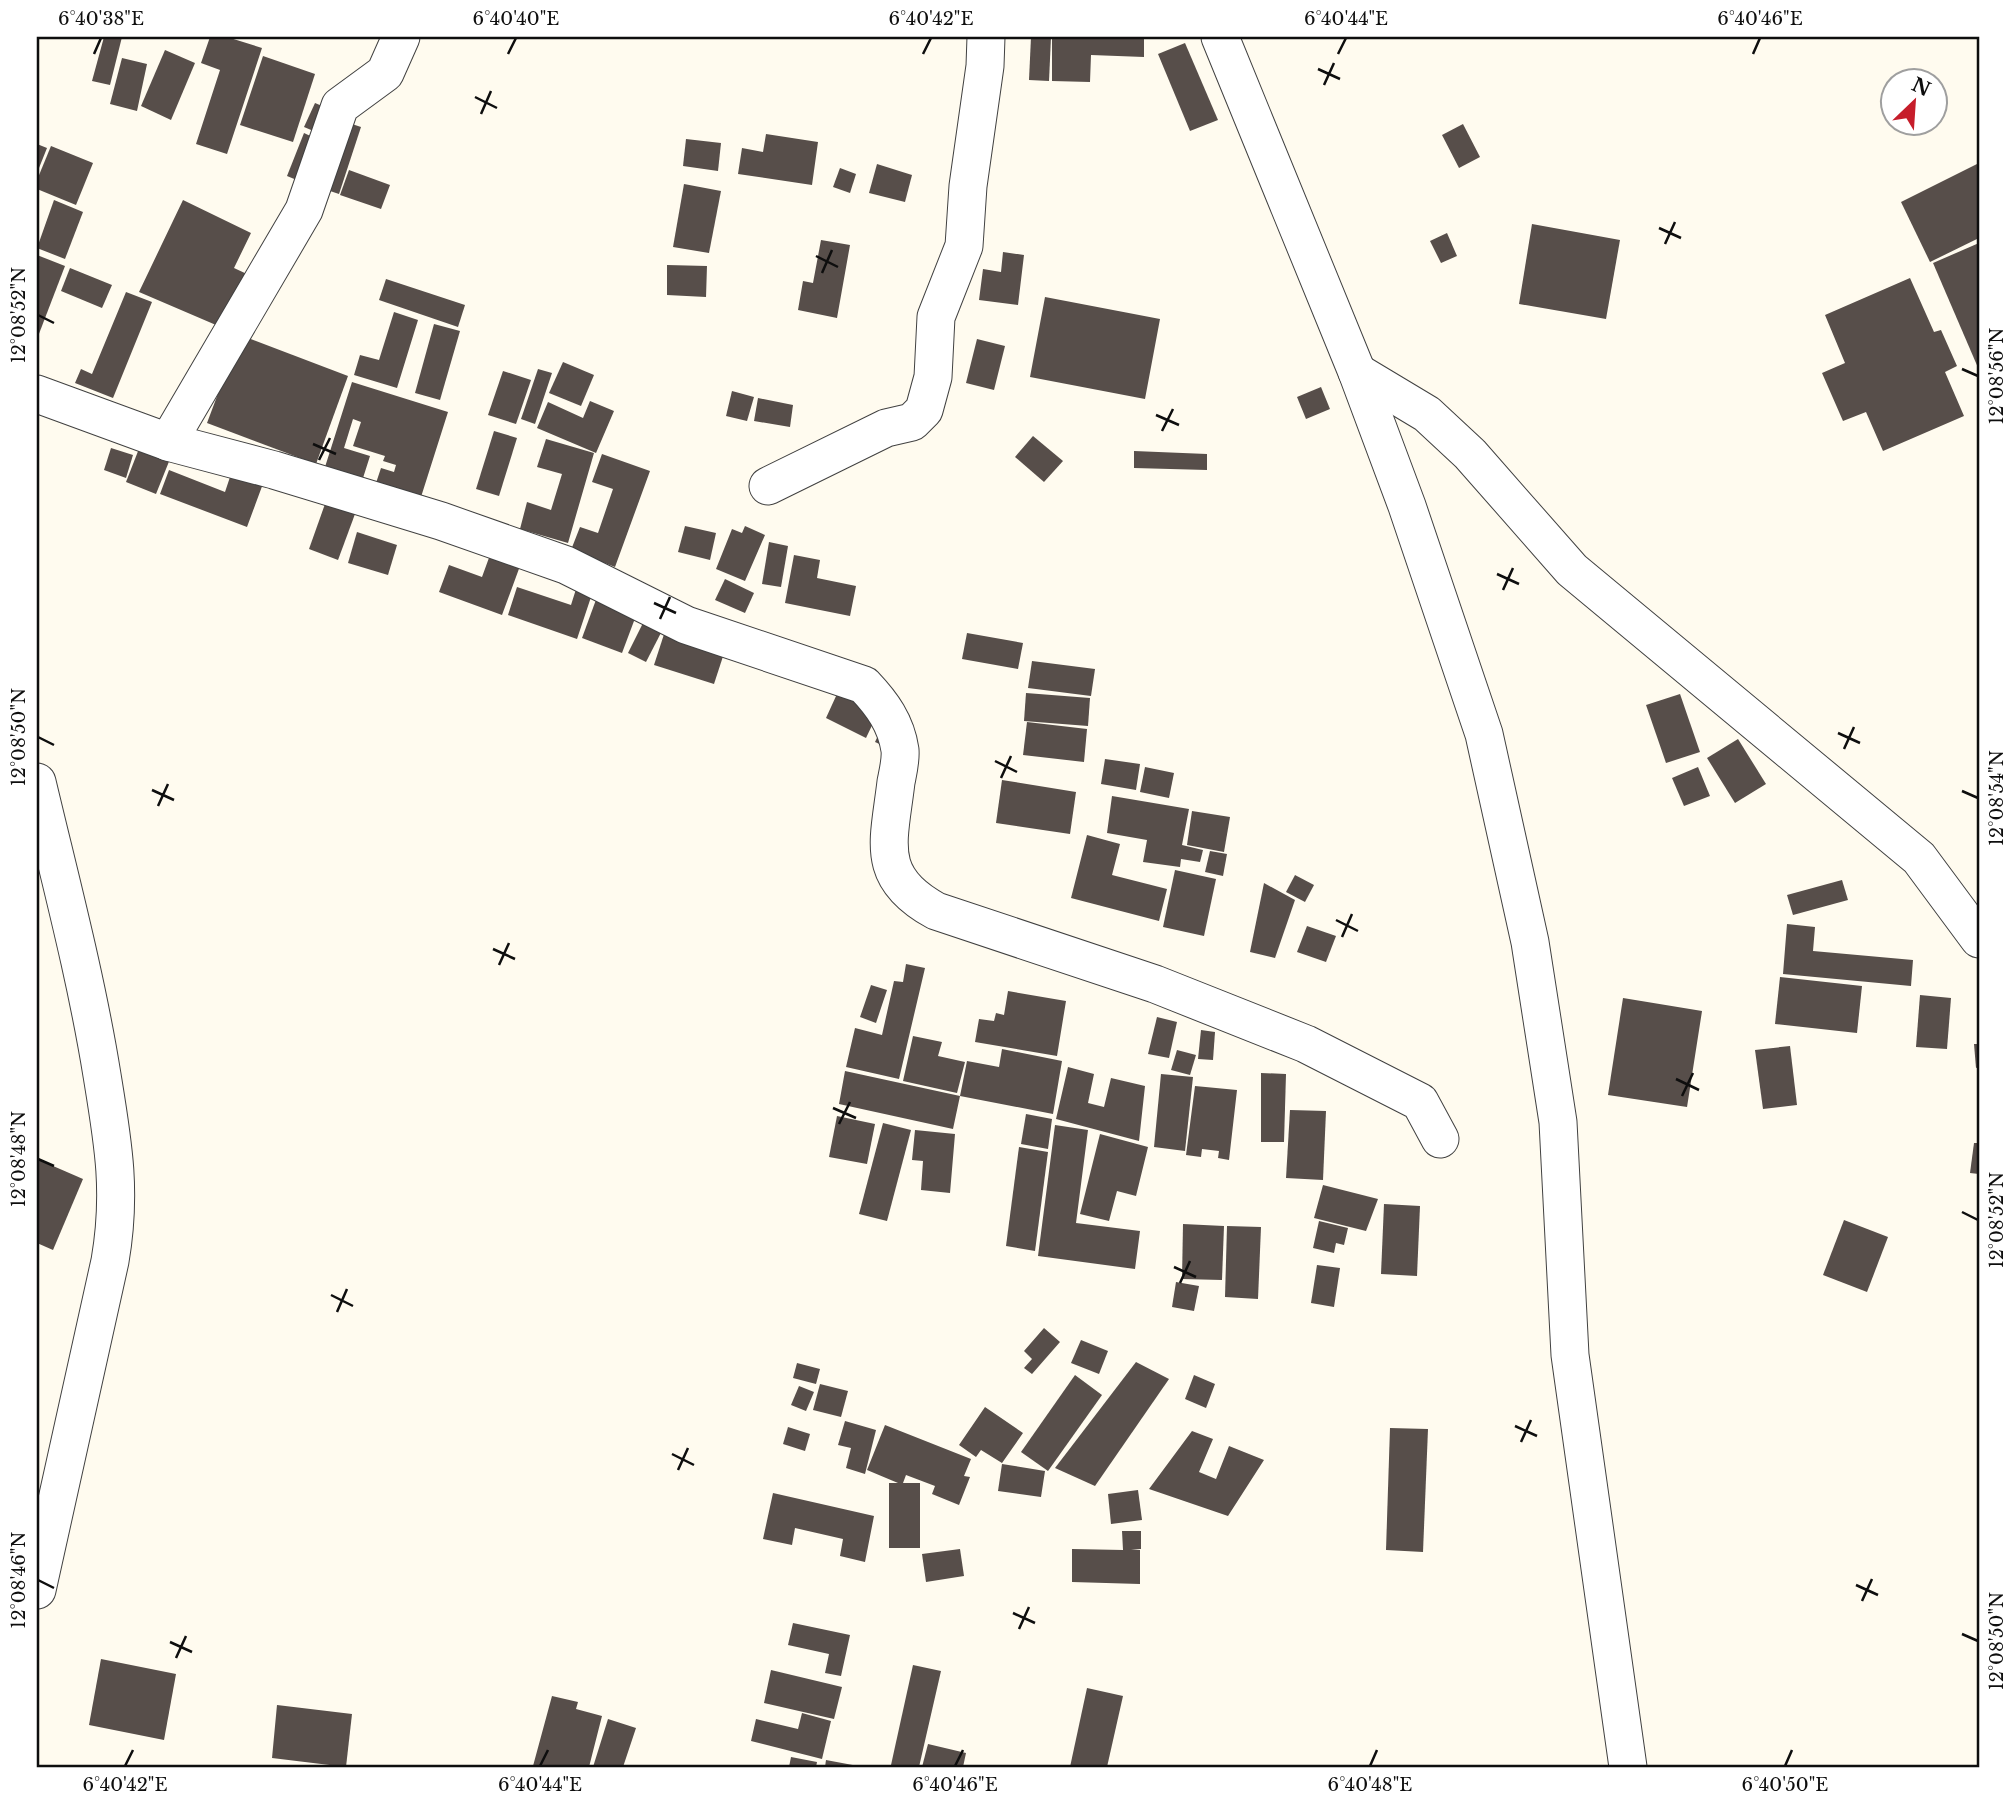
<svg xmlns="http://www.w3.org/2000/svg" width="2016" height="1804" font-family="'Libre Baskerville',serif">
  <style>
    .building { fill: #574e4a }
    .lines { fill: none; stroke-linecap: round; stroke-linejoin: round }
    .minor-casing { stroke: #414141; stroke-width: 39 }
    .minor { stroke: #fff; stroke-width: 37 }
    .ticks { fill: none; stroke: #0e0e0e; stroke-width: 2.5 }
    .neatline { fill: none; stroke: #0e0e0e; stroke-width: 2.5 }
    .ticks-label { font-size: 18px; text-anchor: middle; fill: #0e0e0e }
  </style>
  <rect width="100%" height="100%" fill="#fffbef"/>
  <!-- building -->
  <g class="building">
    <polygon points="104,37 122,37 110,85 92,81"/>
    <polygon points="210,37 227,37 262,48 227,154 196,144 220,70 201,63"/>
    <polygon points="1031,37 1051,37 1049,81 1029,80"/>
    <polygon points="1052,37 1144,37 1144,57 1091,55 1090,82 1052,81"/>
    <polygon points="1185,43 1218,120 1190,131 1158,54"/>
    <polygon points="165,50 195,63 171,120 141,106"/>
    <polygon points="263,56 315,74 293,142 240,125"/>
    <polygon points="122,58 147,64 137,111 110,104"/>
    <polygon points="315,103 334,111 323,135 304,127"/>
    <polygon points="334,118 361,127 339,194 312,185"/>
    <polygon points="1463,124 1480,157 1459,168 1442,135"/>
    <polygon points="304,133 319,140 309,185 287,176"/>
    <polygon points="766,134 818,142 812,185 738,174 742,148 763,152"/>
    <polygon points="686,139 721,143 718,171 683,166"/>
    <polygon points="37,144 47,148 37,173"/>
    <polygon points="51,146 93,163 76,205 37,189 37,180"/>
    <polygon points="1979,163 1979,238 1930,262 1901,202"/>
    <polygon points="877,164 912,175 905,202 869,193"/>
    <polygon points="840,168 856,174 850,193 833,187"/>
    <polygon points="349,170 390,185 381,209 340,195"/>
    <polygon points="684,184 721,191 709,253 673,247"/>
    <polygon points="54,200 83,212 65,259 37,248"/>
    <polygon points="183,200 251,233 234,268 260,280 230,331 139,292"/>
    <polygon points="1532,224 1620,240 1606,319 1519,304"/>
    <polygon points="1447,233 1457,256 1441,263 1430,241"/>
    <polygon points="821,240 850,245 837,318 798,310 803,281 813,283"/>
    <polygon points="1979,243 1979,370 1933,263"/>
    <polygon points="1003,252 1024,255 1018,305 979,300 983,269 1001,272"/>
    <polygon points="37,255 65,266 37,339"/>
    <polygon points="667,265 707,266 706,297 667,295"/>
    <polygon points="70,268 112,285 102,308 61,291"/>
    <polygon points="1910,278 1934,332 1941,330 1957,366 1945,372 1964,416 1883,451 1866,412 1843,421 1822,373 1845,363 1825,315"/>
    <polygon points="386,279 465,305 458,327 379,300"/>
    <polygon points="126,292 152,302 113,398 75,383 81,369 92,374"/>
    <polygon points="1045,297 1160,319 1145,399 1030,377"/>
    <polygon points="394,312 418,320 397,388 354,375 360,355 379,360"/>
    <polygon points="434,324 460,331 440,400 415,393"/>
    <polygon points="240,335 348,376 316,464 207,423"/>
    <polygon points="977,339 1005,346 994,390 966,383"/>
    <polygon points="563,362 594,375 581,406 549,393"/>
    <polygon points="538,369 552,373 535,424 521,419"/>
    <polygon points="503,371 531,380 516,424 488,415"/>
    <polygon points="352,382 448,412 421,497 376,483 381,468 394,472 396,465 383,461 385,456 353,446 361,422 353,419 344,448 370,456 363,478 325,467"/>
    <polygon points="1321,387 1330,409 1306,419 1297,397"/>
    <polygon points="732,391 754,397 747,421 726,416"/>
    <polygon points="758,398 793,405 790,427 754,421"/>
    <polygon points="590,401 614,411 596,453 537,428 548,402 583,418"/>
    <polygon points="494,431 517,438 499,496 476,489"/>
    <polygon points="1033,436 1063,461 1044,482 1015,457"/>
    <polygon points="546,439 594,453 568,543 520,529 527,502 551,510 562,474 537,467"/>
    <polygon points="142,441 172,454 156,494 126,482"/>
    <polygon points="111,448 133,455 126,478 104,470"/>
    <polygon points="1134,451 1207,454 1207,470 1134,468"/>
    <polygon points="602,454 650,471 615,567 571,550 580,527 598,533 613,489 592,482"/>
    <polygon points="233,468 264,481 247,527 160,494 169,470 225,492"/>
    <polygon points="325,504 355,514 338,560 309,549"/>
    <polygon points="685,526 716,533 710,560 678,552"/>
    <polygon points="745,526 765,535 745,581 716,569 732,529 742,533"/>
    <polygon points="357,532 397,545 388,575 348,563"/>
    <polygon points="769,542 788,546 781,587 762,584"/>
    <polygon points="490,555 520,566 502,615 439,592 449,565 482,577"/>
    <polygon points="794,555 820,560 817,578 856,586 850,616 785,603"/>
    <polygon points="725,579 754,593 745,613 715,600"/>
    <polygon points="577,586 593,591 577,639 508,615 517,587 571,605"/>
    <polygon points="597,597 637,613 622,653 582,638"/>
    <polygon points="648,613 666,623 646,662 628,653"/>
    <polygon points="668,622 728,641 714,684 654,665"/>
    <polygon points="967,633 1023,643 1018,669 962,659"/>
    <polygon points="1032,661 1095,669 1091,696 1028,688"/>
    <polygon points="842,683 910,716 893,750 875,742 885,721 876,717 866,738 826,718"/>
    <polygon points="1026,693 1090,698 1088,726 1024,721"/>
    <polygon points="1680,694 1700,752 1666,763 1646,705"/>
    <polygon points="1027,722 1087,729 1084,762 1023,755"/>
    <polygon points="1738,739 1766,784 1735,803 1707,758"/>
    <polygon points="1105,759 1140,764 1136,790 1101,784"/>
    <polygon points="1145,767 1174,773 1169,798 1140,792"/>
    <polygon points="1698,767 1710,796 1684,806 1672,778"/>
    <polygon points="1002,780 1076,792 1070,834 996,823"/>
    <polygon points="1112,796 1189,809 1182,845 1203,850 1200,862 1181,859 1180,867 1143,862 1147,840 1107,833"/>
    <polygon points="1192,811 1230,817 1224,852 1187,845"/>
    <polygon points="1087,835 1120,844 1112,875 1167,889 1159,921 1071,898"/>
    <polygon points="1210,851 1227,854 1223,876 1205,872"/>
    <polygon points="1175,870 1216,879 1204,936 1163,927"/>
    <polygon points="1295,875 1314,885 1305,902 1286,892"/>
    <polygon points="1842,880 1848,900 1793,915 1787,895"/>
    <polygon points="1264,883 1295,900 1275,958 1250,952"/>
    <polygon points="1787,924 1815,927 1813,951 1913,960 1911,986 1783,974"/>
    <polygon points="1307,926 1336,936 1326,962 1297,952"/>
    <polygon points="906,964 925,968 899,1079 846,1067 855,1028 882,1035 894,981 903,982"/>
    <polygon points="1780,977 1862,986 1857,1033 1775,1024"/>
    <polygon points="871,985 887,990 876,1023 860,1017"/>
    <polygon points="1008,991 1066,1001 1057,1056 975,1042 979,1019 994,1021 996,1013 1004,1015"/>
    <polygon points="1920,995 1951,998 1947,1049 1916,1047"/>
    <polygon points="1623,998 1702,1011 1687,1107 1608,1095"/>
    <polygon points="1157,1017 1177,1022 1169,1058 1148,1054"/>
    <polygon points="1201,1030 1215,1032 1213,1060 1198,1059"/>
    <polygon points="913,1036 942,1042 938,1056 965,1062 957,1093 903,1081"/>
    <polygon points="1974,1044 1979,1044 1979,1067 1976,1068"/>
    <polygon points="1790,1046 1797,1105 1763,1109 1755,1050"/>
    <polygon points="1002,1049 1062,1061 1053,1114 960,1096 953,1129 839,1104 845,1071 960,1096 967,1061 999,1067"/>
    <polygon points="1177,1050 1196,1055 1190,1075 1171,1070"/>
    <polygon points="1068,1067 1094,1074 1088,1103 1104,1107 1111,1078 1145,1086 1139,1141 1056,1119"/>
    <polygon points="1261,1073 1286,1074 1284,1142 1261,1142"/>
    <polygon points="1161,1074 1193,1077 1185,1151 1154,1147"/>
    <polygon points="1195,1086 1237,1090 1229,1160 1218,1158 1219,1151 1202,1149 1201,1157 1186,1155"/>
    <polygon points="1290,1110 1326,1111 1323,1180 1286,1178"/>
    <polygon points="1026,1114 1052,1119 1048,1149 1021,1144"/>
    <polygon points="837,1116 875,1124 867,1164 829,1157"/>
    <polygon points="883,1123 911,1130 887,1221 859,1214"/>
    <polygon points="1055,1125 1088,1130 1076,1223 1140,1231 1135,1269 1038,1256"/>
    <polygon points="915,1130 955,1134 950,1193 921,1190 923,1161 912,1160"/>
    <polygon points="1100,1134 1148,1147 1136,1196 1117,1191 1109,1221 1080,1214"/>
    <polygon points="1974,1143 1979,1143 1979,1174 1970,1173"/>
    <polygon points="1019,1147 1048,1152 1035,1251 1006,1246"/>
    <polygon points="37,1159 83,1179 53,1250 37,1243"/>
    <polygon points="1323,1185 1378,1199 1366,1231 1314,1218"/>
    <polygon points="1384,1204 1420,1206 1417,1276 1381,1274"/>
    <polygon points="1844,1220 1888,1237 1867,1292 1823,1275"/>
    <polygon points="1319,1221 1348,1228 1344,1245 1336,1243 1334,1253 1313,1248"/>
    <polygon points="1183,1224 1224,1226 1222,1280 1182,1279"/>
    <polygon points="1227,1226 1261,1227 1258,1299 1225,1297"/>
    <polygon points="1317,1265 1340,1268 1334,1307 1311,1303"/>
    <polygon points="1176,1282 1199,1286 1194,1311 1172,1307"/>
    <polygon points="1044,1328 1060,1342 1032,1374 1024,1368 1032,1359 1024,1351"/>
    <polygon points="1081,1340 1108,1351 1099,1374 1071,1363"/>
    <polygon points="1136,1362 1169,1379 1095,1486 1055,1468"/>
    <polygon points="797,1363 820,1369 816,1384 793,1378"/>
    <polygon points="1075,1375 1102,1395 1048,1471 1021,1452"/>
    <polygon points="1194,1375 1215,1384 1206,1408 1185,1399"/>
    <polygon points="820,1384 848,1391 841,1417 813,1410"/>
    <polygon points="799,1386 814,1392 806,1411 791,1405"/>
    <polygon points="985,1407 1023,1433 1002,1463 981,1450 976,1457 959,1445"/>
    <polygon points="845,1421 876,1430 865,1474 846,1468 851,1448 838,1445"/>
    <polygon points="885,1425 971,1459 964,1476 970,1477 959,1505 932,1494 935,1486 906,1475 903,1483 920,1483 920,1548 889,1548 889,1483 898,1483 867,1470"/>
    <polygon points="788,1427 810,1434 805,1451 783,1444"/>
    <polygon points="1390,1428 1428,1429 1423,1552 1386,1550"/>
    <polygon points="1192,1431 1213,1439 1199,1472 1216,1479 1229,1446 1264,1460 1228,1516 1149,1489"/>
    <polygon points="1002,1464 1045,1471 1041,1497 998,1491"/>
    <polygon points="1138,1490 1142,1520 1111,1524 1108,1494"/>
    <polygon points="773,1493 874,1516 865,1562 840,1556 843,1539 795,1528 792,1545 763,1539"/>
    <polygon points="1122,1531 1141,1531 1141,1549 1131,1549 1140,1550 1140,1584 1072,1582 1072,1549 1123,1550"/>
    <polygon points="960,1549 964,1576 926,1582 922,1554"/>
    <polygon points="793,1623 850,1635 841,1676 825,1673 829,1654 788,1645"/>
    <polygon points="101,1659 176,1674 164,1740 89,1725"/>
    <polygon points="913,1665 941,1671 919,1767 901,1767 891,1765"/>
    <polygon points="771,1670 842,1687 834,1719 764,1703"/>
    <polygon points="1087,1688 1123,1696 1107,1767 1070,1767"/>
    <polygon points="552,1696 578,1702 576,1709 602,1716 589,1767 533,1766"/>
    <polygon points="277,1705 352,1714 346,1767 272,1758"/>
    <polygon points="802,1713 831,1721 822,1759 751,1741 756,1719 798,1729"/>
    <polygon points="608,1719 636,1728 623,1767 593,1767"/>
    <polygon points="928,1744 966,1753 963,1767 922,1767"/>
    <polygon points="791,1757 817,1762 816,1767 789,1767"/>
    <polygon points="826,1760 858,1766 858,1767 825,1767"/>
  </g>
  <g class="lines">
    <defs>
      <g id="minor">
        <polyline points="1220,37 1357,372 1407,506 1484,734 1530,942 1558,1122 1570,1355 1628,1767"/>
        <polyline points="1357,372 1427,414 1470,454 1572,570 1919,858 1979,939"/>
        <path d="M37,394L168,442L274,470L441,521L566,565L686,625L864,685C882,704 896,723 900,750C901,760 898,772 896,782C889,842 874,877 936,911L1155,984L1306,1044L1420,1102L1440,1139"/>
        <polyline points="168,442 304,210 340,106 385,73 401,37"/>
        <polyline points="768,486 886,428 912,422 924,410 933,377 936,317 964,246 968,186 985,66 986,37"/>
        <path d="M37,782C60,879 86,976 102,1075C113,1142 122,1192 110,1261L37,1590"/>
      </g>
    </defs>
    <!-- minor casing -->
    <use href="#minor" class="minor-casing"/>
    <!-- minor -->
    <use href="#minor" class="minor"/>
  </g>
  <!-- ticks -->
  <path class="ticks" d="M94,54L101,38M508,54L516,38M923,54L931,38M1338,54L1346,38M1753,54L1760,38M1318,69L1340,79M1324,85L1334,63M475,97L497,108M481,114L491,91M1659,228L1681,238M1665,244L1675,222M816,256L838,267M822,273L832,250M38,315L54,323M1962,369L1978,376M1156,415L1179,425M1162,431L1173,409M313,444L336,454M319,460L330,438M1497,574L1519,584M1503,590L1513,568M654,603L676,613M660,619L670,597M1838,733L1860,743M38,737L54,745M1844,749L1854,727M995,761L1017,772M1001,778L1011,756M152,790L174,800M1962,791L1978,798M158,806L168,784M1336,920L1358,931M1342,937L1352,914M493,949L515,959M499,965L509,943M1676,1079L1699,1090M1682,1096L1693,1073M833,1108L856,1118M839,1124L850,1102M38,1159L54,1166M1962,1212L1978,1220M1174,1267L1196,1277M1180,1283L1190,1261M331,1295L353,1306M337,1312L347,1289M1515,1426L1537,1436M1521,1442L1531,1420M672,1454L694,1465M678,1470L688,1448M38,1580L54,1588M1856,1585L1878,1595M1862,1601L1872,1579M1013,1613L1035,1623M1019,1629L1029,1607M1962,1634L1978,1641M170,1642L192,1652M176,1658L186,1636M125,1766L133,1750M540,1766L548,1750M955,1766L963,1750M1370,1766L1377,1750M1785,1766L1792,1750"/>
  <!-- border -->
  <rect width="2016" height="1804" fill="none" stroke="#ffffff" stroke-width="77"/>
  <!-- north arrow -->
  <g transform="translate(1914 102) rotate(25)"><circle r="33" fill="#ffffff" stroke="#9f9f9f" stroke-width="2"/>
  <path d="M0-5L12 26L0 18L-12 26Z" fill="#c61d2a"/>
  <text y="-10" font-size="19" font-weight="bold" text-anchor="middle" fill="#0e0e0e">N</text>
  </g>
  <rect x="38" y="38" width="1940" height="1728" class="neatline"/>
  <g class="ticks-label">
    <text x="101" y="25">6°40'38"E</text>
    <text x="516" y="25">6°40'40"E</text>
    <text x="931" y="25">6°40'42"E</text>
    <text x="1346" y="25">6°40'44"E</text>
    <text x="1760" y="25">6°40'46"E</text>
    <text transform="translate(19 315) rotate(-90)" y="6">12°08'52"N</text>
    <text transform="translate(1997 376) rotate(-90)" y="6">12°08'56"N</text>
    <text transform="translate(19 737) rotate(-90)" y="6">12°08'50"N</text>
    <text transform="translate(1997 798) rotate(-90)" y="6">12°08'54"N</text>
    <text transform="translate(19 1159) rotate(-90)" y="6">12°08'48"N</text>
    <text transform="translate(1997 1220) rotate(-90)" y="6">12°08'52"N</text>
    <text transform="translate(19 1580) rotate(-90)" y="6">12°08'46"N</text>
    <text transform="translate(1997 1641) rotate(-90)" y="6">12°08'50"N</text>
    <text x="125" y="1791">6°40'42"E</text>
    <text x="540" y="1791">6°40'44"E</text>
    <text x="955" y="1791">6°40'46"E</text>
    <text x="1370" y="1791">6°40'48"E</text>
    <text x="1785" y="1791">6°40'50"E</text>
  </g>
</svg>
